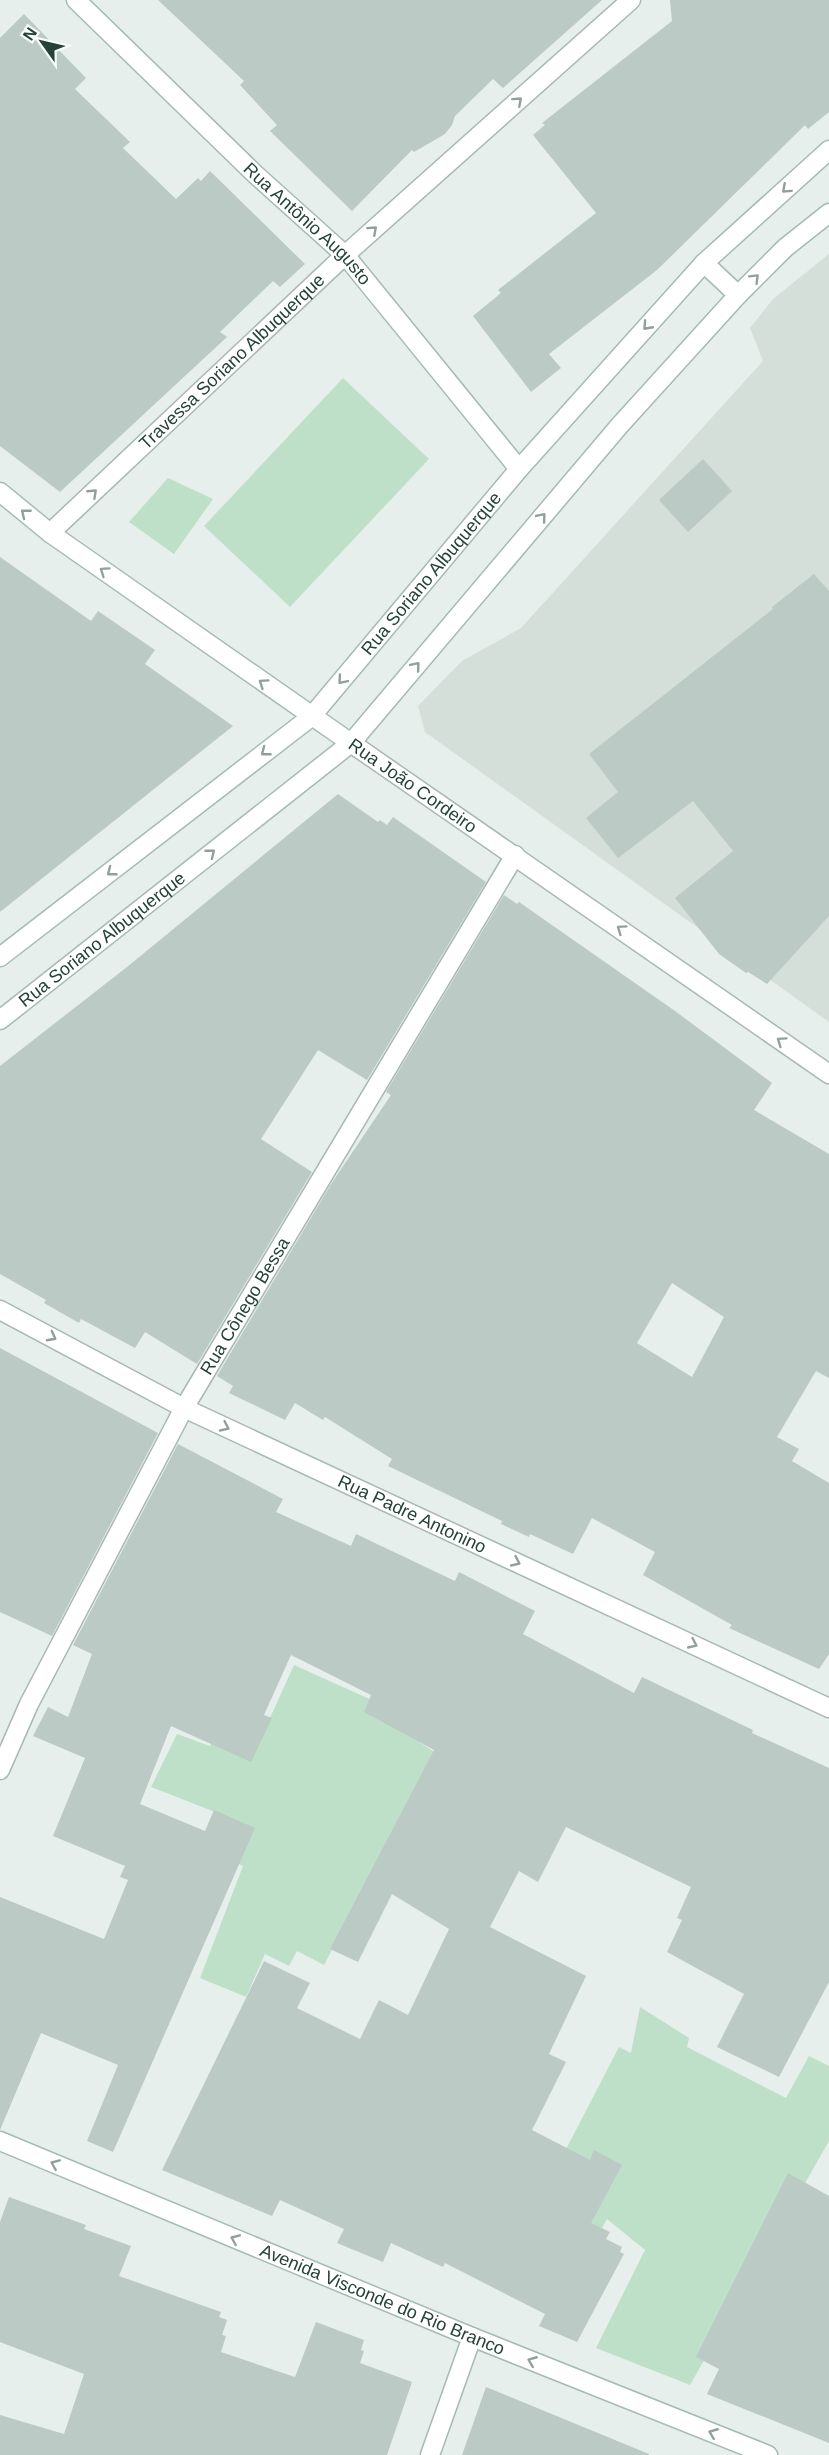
<svg xmlns="http://www.w3.org/2000/svg" width="829" height="2455" font-family="Helvetica,sans-serif">
  <style>
    .built { fill: #d4dfda }
    .green { fill: #bfe0c8 }
    .building { fill: #bbcac4; fill-rule: evenodd }
    .lines { fill: none; stroke-linecap: round; stroke-linejoin: round }
    .street-casing { stroke: #a8b8b2; stroke-width: 21 }
    .secondary-casing { stroke: #a4bbb3; stroke-width: 21 }
    .street { stroke: #fff; stroke-width: 18 }
    .secondary { stroke: #fff; stroke-width: 18 }
    .oneway { stroke: #92a09c }
    .labels { text-anchor: middle; stroke-width: 5; stroke-linejoin: round; paint-order: stroke }
    .street-label { font-size: 18px; fill: #24423a; stroke: #f7fbf9 }
  </style>
  <rect width="100%" height="100%" fill="#e6efeb"/>
  <!-- built -->
  <polygon class="built" points="829,254 829,1022 425,732 418,706 462,661 521,628 763,361 750,328 773,299"/>
  <!-- green -->
  <g class="green">
    <polygon points="343,378 429,459 290,607 204,526"/>
    <polygon points="168,478 213,499 174,554 129,522"/>
    <polygon points="294,1665 374,1701 416,1740 436,1753 324,1965 297,1951 289,1966 265,1954 246,1997 200,1978 243,1866 211,1850 228,1817 151,1787 177,1734 210,1746 232,1703 269,1720"/>
    <polygon points="640,2007 689,2038 687,2047 786,2098 809,2056 829,2066 829,2141 690,2385 596,2348 645,2250 607,2219 581,2267 520,2238 619,2047 631,2053"/>
  </g>
  <!-- building -->
  <g class="building">
    <polygon points="158,0 602,0 503,88 493,79 455,116 452,125 445,134 414,152 412,150 352,211 270,131 277,125 240,85 244,81"/>
    <polygon points="670,0 829,0 829,112 808,129 805,125 657,270 549,354 561,368 531,392 473,316 501,293 498,290 596,213 533,135 545,125 542,123 672,21"/>
    <polygon points="24,14 86,78 75,89 130,142 123,148 176,199 198,178 201,181 210,171 305,264 280,287 273,281 220,332 227,337 60,492 0,446 0,38"/>
    <polygon points="703,459 732,491 688,532 659,500"/>
    <polygon points="0,557 91,621 98,611 155,650 145,664 233,726 0,912"/>
    <polygon points="814,574 829,591 829,916 767,984 748,972 746,973 719,954 675,898 733,851 693,801 618,858 586,818 618,792 589,754 773,609 772,607"/>
    <polygon points="338,794 378,822 380,820 387,825 393,817 486,882 367,1080 318,1050 261,1139 312,1172 197,1364 145,1332 135,1348 81,1319 79,1323 44,1303 46,1300 0,1274 0,1066 127,967"/>
    <path d="M504,895L517,904L519,902L675,1011L772,1083L754,1110L829,1154V1378L816,1371L777,1437L799,1449L792,1461L829,1483V1654L819,1669L729,1628L732,1625L643,1575L655,1552L592,1518L573,1554L530,1534L529,1537L501,1524L502,1521L388,1466L392,1459L325,1417L323,1420L295,1403L285,1420L229,1393L233,1386L217,1376L331,1184L391,1095L386,1092ZM672,1283L724,1317L692,1377L637,1343Z"/>
    <polygon points="0,1348 158,1433 52,1636 0,1612"/>
    <polygon points="178,1444 283,1499 276,1512 351,1546 356,1534 455,1581 459,1572 535,1611 523,1634 634,1693 642,1677 753,1730 752,1733 829,1768 829,1982 779,2077 717,2047 744,1994 667,1952 682,1920 677,1918 691,1887 566,1827 538,1882 519,1871 490,1927 586,1976 549,2054 566,2062 532,2130 590,2160 594,2150 622,2165 591,2223 610,2232 606,2239 622,2247 620,2252 624,2254 577,2342 539,2326 545,2314 445,2263 443,2267 391,2243 383,2262 337,2243 344,2229 280,2200 272,2216 162,2170 264,1961 310,1983 297,2008 360,2039 379,2000 408,2015 449,1929 392,1894 358,1962 330,1949 434,1750 364,1712 371,1695 291,1655 264,1715 272,1718 251,1762 171,1726 140,1804 205,1831 214,1810 255,1828 113,2152 87,2141 118,2065 41,2033 0,2130 0,1897 104,1939 128,1880 120,1877 125,1866 53,1836 85,1758 33,1736 48,1707 68,1717 92,1654 73,1645"/>
    <polygon points="788,2173 829,2196 829,2443 707,2394 719,2369 696,2357"/>
    <polygon points="9,2197 86,2225 84,2229 131,2246 119,2276 221,2312 219,2317 227,2320 222,2335 226,2336 221,2352 295,2377 316,2322 364,2340 361,2350 364,2351 360,2363 412,2382 387,2455 0,2455 0,2415 64,2434 84,2374 0,2342 0,2222"/>
    <polygon points="486,2387 649,2454 649,2455 462,2455"/>
  </g>
  <g class="lines">
    <defs>
      <g id="street">
        <path id="s1" d="M50,533L345,255L631,0"/>
        <path id="s2" d="M351,743L829,1074"/>
        <path id="s3" d="M0,1310L184,1408L829,1708"/>
        <path id="s4" d="M0,1770L29,1704L184,1408L515,855"/>
        <polyline points="430,2455 472,2337"/>
      </g>
      <g id="secondary">
        <path id="s5" d="M76,0L256,175L345,255L519,469"/>
        <polyline points="704,263 738,295"/>
        <polyline points="0,492 50,533 351,743"/>
        <path id="s6" d="M0,957L311,717L519,469L704,263L829,150"/>
        <path id="s7" d="M0,1020L351,743L620,425L738,295L785,248L829,213"/>
        <path id="s8" d="M0,2141L472,2337L768,2455"/>
      </g>
    </defs>
    <!-- street casing -->
    <use href="#street" class="street-casing"/>
    <!-- secondary casing -->
    <use href="#secondary" class="secondary-casing"/>
    <!-- street -->
    <use href="#street" class="street"/>
    <!-- secondary -->
    <use href="#secondary" class="secondary"/>
  </g>
  <!-- one-way arrows -->
  <defs><path id="oneway-chevron" d="M-2-3.5L2.5 0L-2 3.5" fill="none" stroke-width="1.6" stroke-linecap="round" stroke-linejoin="round" transform="scale(1.5)"/></defs>
  <g class="oneway">
    <use href="#oneway-chevron" transform="translate(518 101) rotate(-42)"/>
    <use href="#oneway-chevron" transform="translate(786 189) rotate(138)"/>
    <use href="#oneway-chevron" transform="translate(373 230) rotate(-42)"/>
    <use href="#oneway-chevron" transform="translate(755 278) rotate(-45)"/>
    <use href="#oneway-chevron" transform="translate(647 326) rotate(132)"/>
    <use href="#oneway-chevron" transform="translate(93 493) rotate(-43)"/>
    <use href="#oneway-chevron" transform="translate(25 513) rotate(-141)"/>
    <use href="#oneway-chevron" transform="translate(542 517) rotate(-50)"/>
    <use href="#oneway-chevron" transform="translate(104 571) rotate(-145)"/>
    <use href="#oneway-chevron" transform="translate(416 666) rotate(-50)"/>
    <use href="#oneway-chevron" transform="translate(342 680) rotate(130)"/>
    <use href="#oneway-chevron" transform="translate(263 683) rotate(-145)"/>
    <use href="#oneway-chevron" transform="translate(265 752) rotate(142)"/>
    <use href="#oneway-chevron" transform="translate(211 853) rotate(-38)"/>
    <use href="#oneway-chevron" transform="translate(111 872) rotate(142)"/>
    <use href="#oneway-chevron" transform="translate(621 929) rotate(-145)"/>
    <use href="#oneway-chevron" transform="translate(781 1041) rotate(-145)"/>
    <use href="#oneway-chevron" transform="translate(52 1337) rotate(28)"/>
    <use href="#oneway-chevron" transform="translate(225 1427) rotate(25)"/>
    <use href="#oneway-chevron" transform="translate(516 1562) rotate(25)"/>
    <use href="#oneway-chevron" transform="translate(693 1644) rotate(25)"/>
    <use href="#oneway-chevron" transform="translate(55 2164) rotate(-157)"/>
    <use href="#oneway-chevron" transform="translate(235 2239) rotate(-157)"/>
    <use href="#oneway-chevron" transform="translate(532 2361) rotate(-158)"/>
    <use href="#oneway-chevron" transform="translate(713 2433) rotate(-158)"/>
  </g>
  <g class="labels">
    <!-- street labels -->
    <g class="street-label">
      <text dy="6" stroke="none"><textPath href="#s5" startOffset="322">Rua Antônio Augusto</textPath></text>
      <text dy="6" stroke="none"><textPath href="#s1" startOffset="250">Travessa Soriano Albuquerque</textPath></text>
      <text dy="6" stroke="none"><textPath href="#s6" startOffset="580">Rua Soriano Albuquerque</textPath></text>
      <text dy="6" stroke="none"><textPath href="#s2" startOffset="75">Rua João Cordeiro</textPath></text>
      <text dy="6" stroke="none"><textPath href="#s7" startOffset="130">Rua Soriano Albuquerque</textPath></text>
      <text dy="6" stroke="none"><textPath href="#s4" startOffset="525">Rua Cônego Bessa</textPath></text>
      <text dy="6" stroke="none"><textPath href="#s3" startOffset="460">Rua Padre Antonino</textPath></text>
      <text dy="6" stroke="none"><textPath href="#s8" startOffset="414">Avenida Visconde do Rio Branco</textPath></text>
    </g>
  </g>
  <!-- north arrow -->
  <g transform="translate(42 42) rotate(304)" stroke="#f7fbf9" stroke-width="4.5" paint-order="stroke">
  <path d="M0-4.5L10 22L0 15L-10 22Z" fill="#24423a"/>
  <text y="-9" font-size="16" font-weight="bold" text-anchor="middle" fill="#24423a">N</text>
  </g>
</svg>
